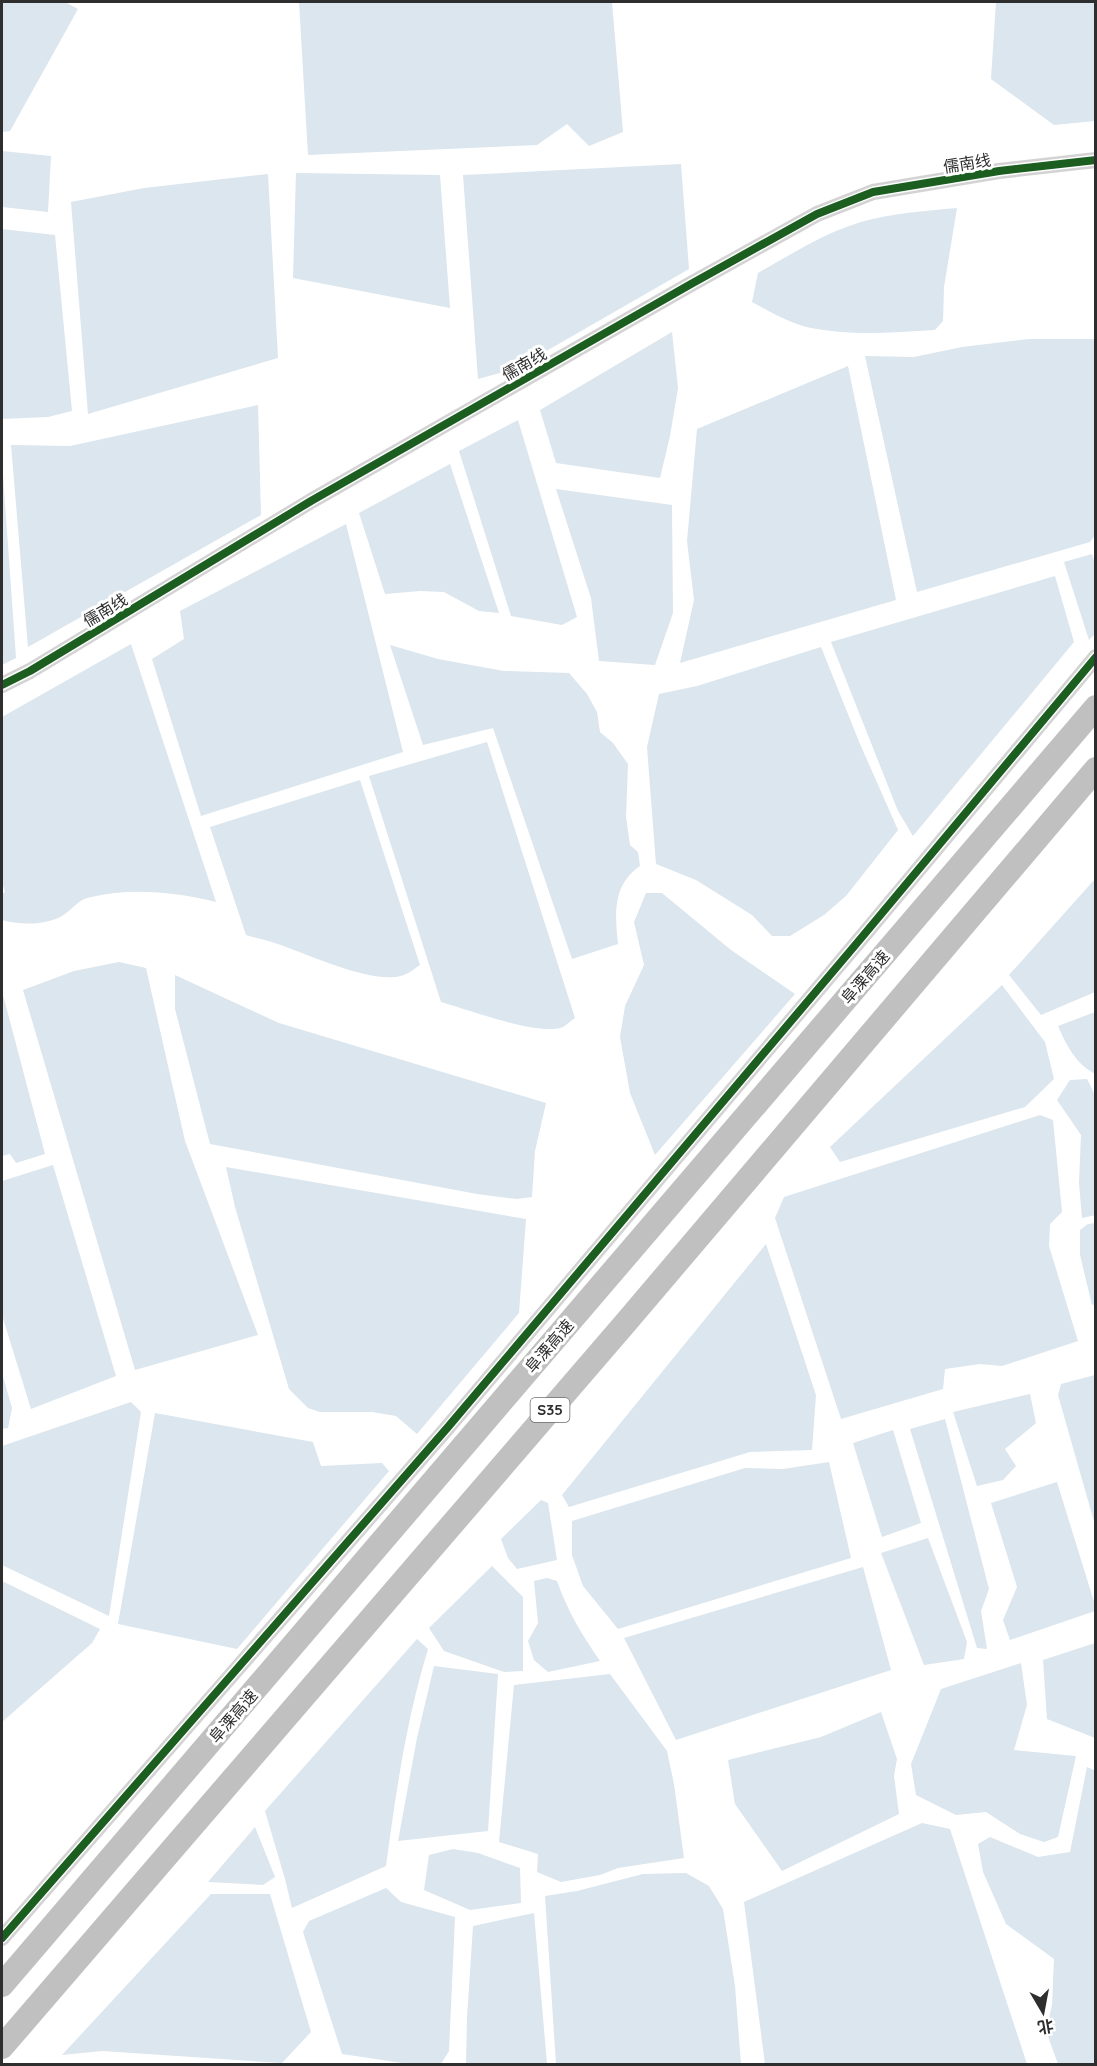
<svg xmlns="http://www.w3.org/2000/svg" width="1097" height="2066" font-family="Quicksand,'Noto Sans SC',sans-serif">
  <style>
    .water { fill: #dbe6ee }
    .lines { fill: none; stroke-linecap: round; stroke-linejoin: round }
    .minor { stroke: #d3d3d3; stroke-width: 16 }
    .highway { stroke: #c0c0c0; stroke-width: 24 }
    .cycleway-casing { stroke: #fff; stroke-width: 11 }
    .cycleway { stroke: #1b5e20; stroke-width: 8 }
    .labels { text-anchor: middle; stroke-width: 6; stroke-linejoin: round; paint-order: stroke }
    .shield { fill: #fff; stroke: #6d6d6d; stroke-width: 1.5 }
    .shield-label { font-size: 15px; font-weight: bold; fill: #2e2e2e }
    .street-label { font-size: 16px; fill: #2e2e2e; stroke: #fff }
  </style>
  <rect width="100%" height="100%" fill="#fff"/>
  <!-- water -->
  <g class="water">
    <polygon points="2,2 65,2 78,9 10,131 2,132"/>
    <polygon points="299,2 612,2 623,132 589,146 567,124 537,145 308,155"/>
    <polygon points="996,2 1095,2 1095,121 1054,125 991,79"/>
    <polygon points="2,151 51,156 48,212 2,207"/>
    <polygon points="681,164 689,269 515,369 478,379 463,175"/>
    <polygon points="296,173 440,175 450,308 293,278"/>
    <polygon points="268,174 278,358 88,414 71,202 144,188"/>
    <path d="M957,208L944,287L943,321L935,330C896,332 855,336 817,329C794,326 772,313 752,302L758,273C792,254 824,233 861,222C892,213 925,211 957,208Z"/>
    <polygon points="2,229 55,235 72,411 48,417 2,419"/>
    <polygon points="672,332 678,388 670,436 660,478 556,463 540,410"/>
    <polygon points="1029,339 1095,339 1095,535 1090,542 917,592 865,356 914,357 962,347"/>
    <polygon points="848,366 896,600 680,663 694,600 687,541 697,429"/>
    <polygon points="258,405 261,515 28,647 11,445 70,446"/>
    <polygon points="518,420 577,617 562,625 511,616 459,451"/>
    <polygon points="2,461 16,658 2,665"/>
    <polygon points="450,464 499,613 479,611 444,592 420,591 385,594 359,513"/>
    <polygon points="556,489 672,505 673,613 655,665 599,661 591,598"/>
    <polygon points="346,524 403,752 201,816 152,659 184,639 180,611"/>
    <polygon points="1092,554 1096,566 1096,633 1089,640 1064,562"/>
    <polygon points="1055,576 1074,642 913,836 898,811 831,642"/>
    <path d="M131,644L216,902C175,892 129,887 87,898C78,901 72,909 65,914C48,926 20,925 2,920V894L5,892L2,882V717Z"/>
    <path d="M390,645L438,659L504,671L569,673L587,694L597,712L600,732L613,743L628,764L626,817L630,845L638,852L640,866C612,885 615,915 618,944L572,959L493,728L423,745Z"/>
    <polygon points="821,647 860,744 898,830 846,896 824,915 790,936 772,936 752,915 696,880 656,864 647,747 659,694 697,686"/>
    <path d="M487,742L575,1018C570,1021 565,1027 560,1028C533,1034 469,1010 441,1002L369,776Z"/>
    <path d="M360,780L420,965C415,968 410,973 404,975C375,986 307,954 278,944C267,940 256,938 246,935L210,827Z"/>
    <polygon points="1095,879 1095,992 1041,1015 1009,975"/>
    <polygon points="646,893 662,893 731,950 795,994 655,1155 630,1093 620,1037 625,1006 644,965 634,922"/>
    <polygon points="119,962 146,968 185,1141 258,1335 135,1370 23,990 74,971"/>
    <polygon points="175,975 279,1023 546,1103 535,1151 532,1197 517,1199 477,1194 210,1144 175,1009"/>
    <polygon points="1002,985 1045,1042 1054,1079 1025,1107 840,1162 830,1147"/>
    <polygon points="2,991 45,1154 16,1163 10,1154 2,1156"/>
    <path d="M1095,1012V1074C1075,1063 1067,1046 1058,1026Z"/>
    <polygon points="1087,1079 1095,1095 1096,1215 1082,1218 1079,1183 1081,1135 1057,1100 1070,1080"/>
    <polygon points="1040,1115 1053,1120 1062,1212 1050,1224 1049,1246 1078,1341 1002,1366 980,1364 945,1369 943,1389 841,1419 775,1218 784,1197"/>
    <polygon points="53,1165 116,1376 31,1409 2,1315 2,1181"/>
    <polygon points="226,1167 526,1219 519,1313 417,1434 396,1416 372,1412 320,1412 308,1408 289,1389 235,1207"/>
    <polygon points="1095,1223 1095,1304 1092,1305 1080,1255 1080,1230 1088,1224"/>
    <polygon points="766,1244 816,1395 812,1450 750,1452 569,1507 562,1495"/>
    <polygon points="2,1373 12,1408 8,1428 2,1429"/>
    <polygon points="1095,1375 1096,1375 1095,1525 1058,1395 1061,1384"/>
    <polygon points="1030,1394 1036,1423 1005,1449 1016,1466 1003,1480 977,1486 953,1412"/>
    <polygon points="131,1402 141,1412 109,1616 2,1565 2,1446"/>
    <polygon points="155,1413 313,1442 321,1466 382,1463 389,1471 237,1649 118,1624"/>
    <polygon points="945,1419 989,1589 981,1611 987,1649 977,1648 910,1429"/>
    <polygon points="893,1430 921,1523 882,1537 853,1443"/>
    <polygon points="829,1462 851,1558 618,1629 583,1586 572,1555 572,1521 745,1468 783,1469"/>
    <polygon points="1057,1482 1095,1605 1095,1611 1010,1640 1003,1620 1017,1587 991,1503"/>
    <polygon points="541,1500 548,1503 557,1560 517,1569 508,1558 501,1539"/>
    <polygon points="928,1538 967,1642 964,1659 924,1665 881,1553"/>
    <polygon points="492,1566 523,1597 523,1671 504,1672 444,1651 429,1628"/>
    <polygon points="863,1567 891,1670 676,1740 624,1638"/>
    <path d="M547,1578L557,1581C567,1610 582,1635 600,1661L548,1672L534,1660L528,1641L538,1623L534,1581Z"/>
    <polygon points="2,1581 100,1629 92,1643 2,1722"/>
    <path d="M417,1639L428,1649C406,1721 396,1792 386,1866L292,1908L285,1879L265,1811Z"/>
    <polygon points="1095,1643 1096,1643 1095,1738 1047,1719 1043,1660"/>
    <polygon points="1021,1663 1027,1705 1014,1750 1076,1756 1058,1837 1044,1842 1020,1834 986,1812 956,1815 916,1795 911,1764 941,1689"/>
    <polygon points="434,1666 498,1674 488,1831 398,1841 417,1738"/>
    <polygon points="610,1674 667,1751 674,1784 684,1858 618,1868 600,1875 561,1882 537,1872 538,1854 499,1842 514,1685"/>
    <polygon points="881,1712 897,1759 894,1776 899,1814 782,1871 735,1804 728,1760 821,1737"/>
    <polygon points="1087,1767 1096,1771 1095,2064 1058,2064 1046,2031 1052,2005 1054,1959 1006,1924 983,1872 978,1844 990,1837 1038,1857 1070,1852"/>
    <polygon points="922,1823 950,1829 1027,2064 765,2064 744,1902"/>
    <polygon points="255,1827 275,1877 263,1885 208,1882"/>
    <polygon points="453,1849 478,1853 520,1868 521,1903 470,1910 424,1890 429,1855"/>
    <polygon points="686,1873 709,1886 723,1909 735,1986 741,2064 556,2064 545,1896 577,1891 643,1874"/>
    <polygon points="386,1888 401,1902 455,1917 449,2051 441,2064 409,2064 342,2054 303,1932 309,1921"/>
    <polygon points="211,1894 270,1894 311,2032 282,2063 102,2051 62,2055"/>
    <polygon points="534,1913 547,2064 466,2064 467,2018 473,1926"/>
  </g>
  <g class="lines">
    <!-- minor -->
    <g class="minor">
      <polyline points="2,685 30,671 311,501 691,284 817,214 873,192 999,171 1096,160"/>
      <polyline points="2,1938 448,1427 857,943 1096,657"/>
    </g>
    <!-- highway -->
    <g class="highway">
      <polyline points="2,1985 1096,707"/>
      <polyline points="2,2047 628,1320 1096,769"/>
    </g>
    <defs>
      <g id="cycleway">
        <polyline points="2,685 30,671 311,501 691,284 817,214 873,192 999,171 1096,160"/>
        <polyline points="2,1938 448,1427 857,943 1096,657"/>
      </g>
    </defs>
    <!-- cycleway casing -->
    <use href="#cycleway" class="cycleway-casing"/>
    <!-- cycleway -->
    <use href="#cycleway" class="cycleway"/>
  </g>
  <g class="labels">
    <!-- shield labels -->
    <rect class="shield" x="530.5" y="1398" width="39" height="24" rx="4.5"/>
    <g class="shield-label">
      <text x="550" y="1415">S35</text>
    </g>
    <!-- street labels -->
    <g class="street-label">
      <text transform="translate(967 163) rotate(-9)" y="6">儒南线</text>
      <text transform="translate(524 364) rotate(-30)" y="6">儒南线</text>
      <text transform="translate(105 610) rotate(-31)" y="6">儒南线</text>
      <text transform="translate(865 977) rotate(-49)" y="6">阜溧高速</text>
      <text transform="translate(549 1346) rotate(-49)" y="6">阜溧高速</text>
      <text transform="translate(233 1716) rotate(-49)" y="6">阜溧高速</text>
    </g>
  </g>
  <!-- border -->
  <rect width="1097" height="2066" fill="none" stroke="#2e2e2e" stroke-width="6"/>
  <!-- north arrow -->
  <g transform="translate(1043 2012) rotate(170)" stroke="#ffffff" stroke-width="4.5" paint-order="stroke">
  <path d="M0-4.5L10 22L0 15L-10 22Z" fill="#2e2e2e"/>
  <text y="-9" font-size="16" font-weight="bold" text-anchor="middle" fill="#2e2e2e">北</text>
  </g>
</svg>
